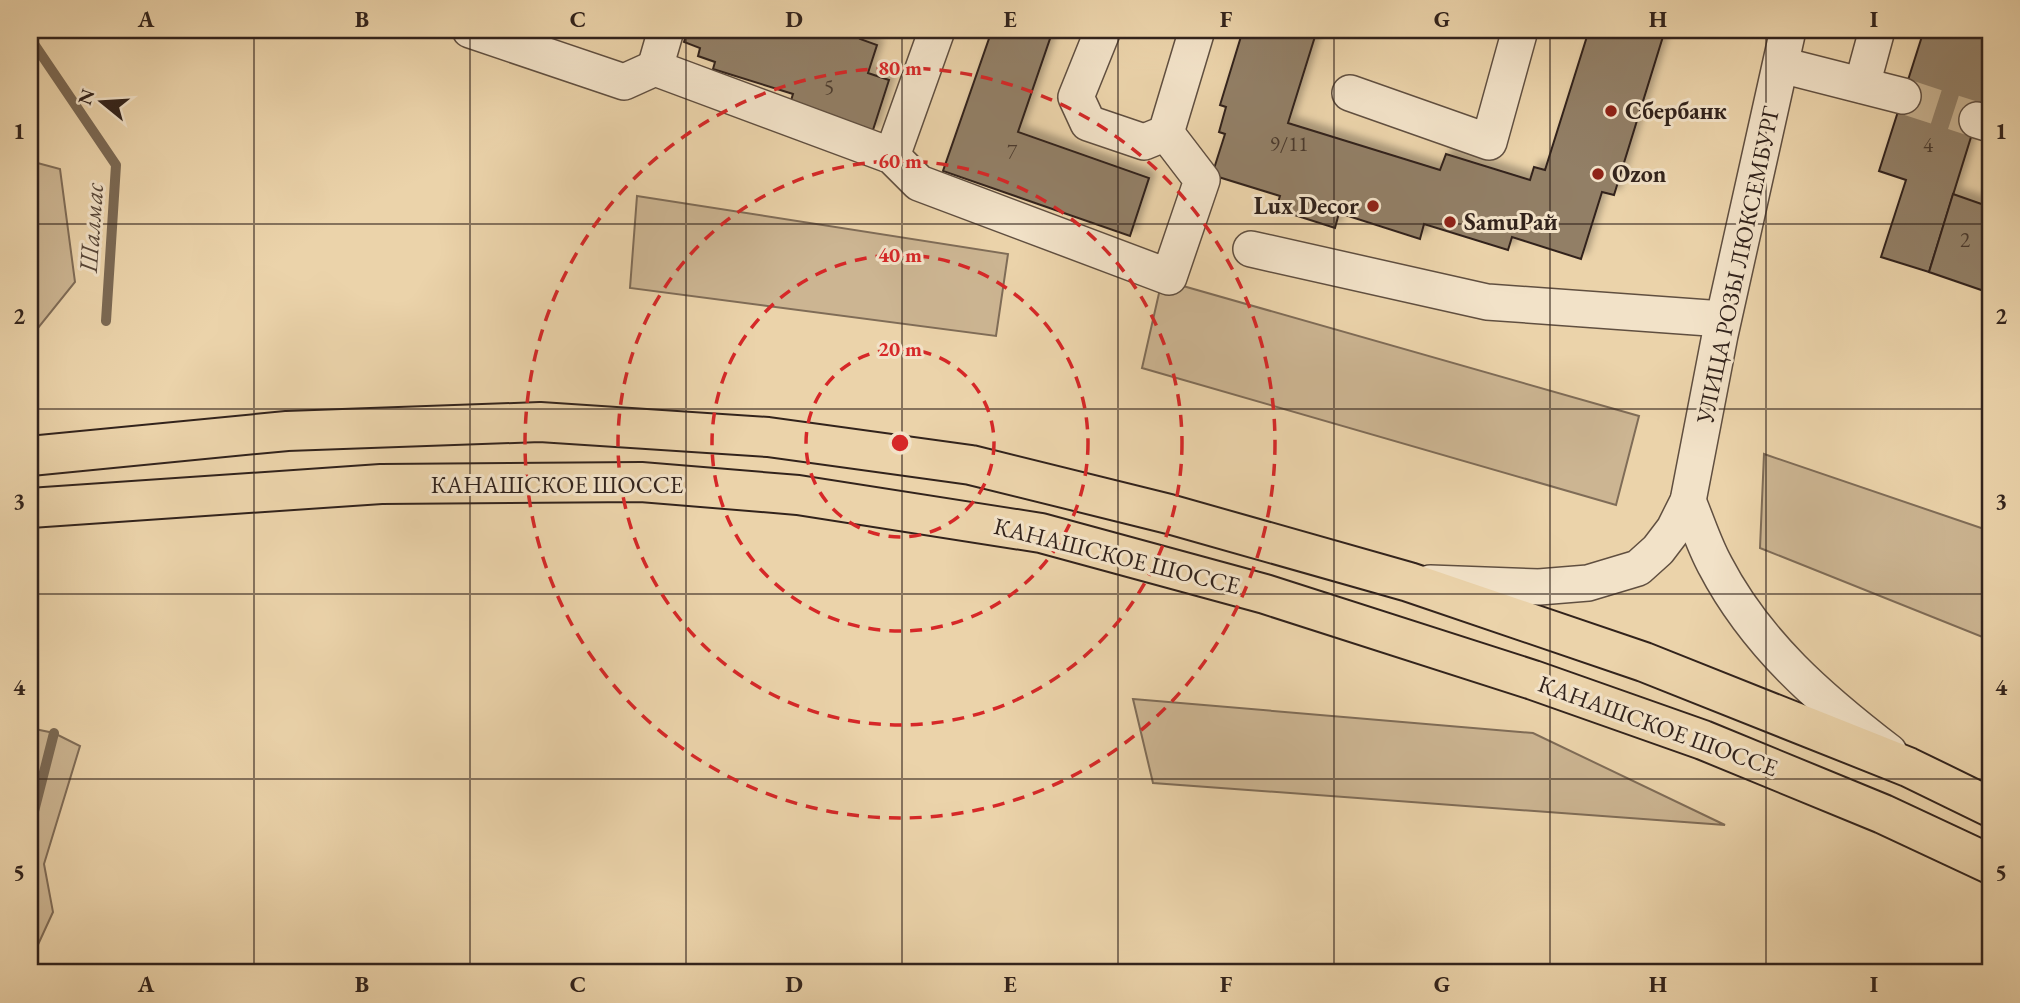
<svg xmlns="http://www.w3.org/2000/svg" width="2020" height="1003" font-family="'EB Garamond',serif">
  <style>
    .green { fill: #ccb592; stroke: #7f6c57; stroke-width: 2 }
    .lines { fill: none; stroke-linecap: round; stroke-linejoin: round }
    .stream { stroke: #7b6954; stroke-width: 10 }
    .building { fill: #927f66; stroke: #32231c; stroke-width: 2; filter: url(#shadow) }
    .minor-tunnel { stroke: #c6b08e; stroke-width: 35; stroke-dasharray: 35 18; stroke-linecap: butt }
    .minor-casing { stroke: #604f40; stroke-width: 38 }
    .major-casing { stroke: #32231c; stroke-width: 42 }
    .minor { stroke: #f2e2c8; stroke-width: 35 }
    .major { stroke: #ebd3aa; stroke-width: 38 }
    .grid { fill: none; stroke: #32231c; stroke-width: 2; stroke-opacity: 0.55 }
    .ring { fill: none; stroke: #d62828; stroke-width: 3.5; stroke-dasharray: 12 9 }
    .poi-dot { fill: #8f2418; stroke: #f2e2c8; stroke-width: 2.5 }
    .labels { text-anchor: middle; stroke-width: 6; stroke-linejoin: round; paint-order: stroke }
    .number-label { font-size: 21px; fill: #4a3a2e }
    .poi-label { font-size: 24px; font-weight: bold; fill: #32231c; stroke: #f2e2c8; text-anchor: start }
    .street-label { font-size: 24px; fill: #32231c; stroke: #f2e2c8 }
    .water-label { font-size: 26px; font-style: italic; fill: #574638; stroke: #f2e2c8 }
    .centre { fill: #d62828; stroke: #f2e2c8; stroke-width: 3.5 }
    .ring-label { font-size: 21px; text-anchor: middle; font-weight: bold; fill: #d62828; stroke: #f2e2c8; stroke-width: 6; stroke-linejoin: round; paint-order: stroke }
    .neatline { fill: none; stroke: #32231c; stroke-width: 2.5 }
    .grid-label { font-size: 23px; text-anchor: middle; font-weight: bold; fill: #32231c }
  </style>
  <defs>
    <filter id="shadow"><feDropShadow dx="6" dy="-6" stdDeviation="3.5" flood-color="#0004"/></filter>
  </defs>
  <rect width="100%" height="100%" fill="#ebd3aa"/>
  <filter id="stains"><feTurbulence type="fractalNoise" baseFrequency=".00286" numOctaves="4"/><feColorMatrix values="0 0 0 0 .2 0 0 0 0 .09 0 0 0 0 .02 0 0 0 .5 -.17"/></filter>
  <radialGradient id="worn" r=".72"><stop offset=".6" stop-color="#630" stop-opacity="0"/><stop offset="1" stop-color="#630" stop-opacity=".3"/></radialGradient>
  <!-- green -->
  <g class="green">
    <polygon points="30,161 60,169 75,282 30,338"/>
    <polygon points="637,196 1008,254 996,336 630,288"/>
    <polygon points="1162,280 1639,416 1616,505 1142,368"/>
    <polygon points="1764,454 1990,531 1990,640 1760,548"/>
    <polygon points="1133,699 1533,733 1725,825 1153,783"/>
    <polygon points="30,728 54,733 80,746 44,864 53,912 30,962"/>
  </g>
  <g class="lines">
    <!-- stream -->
    <g class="stream">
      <polyline points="30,38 116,165 106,321"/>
      <polyline points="30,827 54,733"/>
    </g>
  </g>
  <!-- building -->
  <g class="building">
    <polygon points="688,30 863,30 860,39 877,45 868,73 889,80 872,133 789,107 793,94 713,69 715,62 698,56 700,48 684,42"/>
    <polygon points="992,30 1053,30 1018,132 1149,178 1130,236 943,171"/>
    <polygon points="1243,30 1317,30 1288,123 1440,170 1446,154 1530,180 1534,167 1545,170 1589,30 1665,30 1614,195 1602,192 1581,259 1512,237 1508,250 1424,224 1420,239 1339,213 1335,228 1276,209 1280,196 1212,175 1225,134 1219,132 1226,107 1220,105"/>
    <polygon points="1924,30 1990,30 1990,76 1929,272 1881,257 1906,180 1879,171"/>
    <polygon points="1953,194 1990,207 1990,293 1929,272"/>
  </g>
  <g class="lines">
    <!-- minor-tunnel -->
    <polyline class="minor-tunnel" points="1903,96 1977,120"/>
    <defs>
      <g id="minor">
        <polyline points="470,30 624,82 655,68 892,156 919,183 1169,277 1202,180 1166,133"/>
        <polyline points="1103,30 1076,97 1088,123 1144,142 1166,133 1197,30"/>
        <polyline points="1781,65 1903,96"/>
        <polyline points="655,68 666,30"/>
        <polyline points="1862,85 1877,30"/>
        <polyline points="1350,93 1489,142 1520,30"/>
        <polyline points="1977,120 1990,124"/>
        <polyline points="892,156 937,30"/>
        <polyline points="1251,249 1487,302 1723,319"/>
        <path d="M1688,501C1697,522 1704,545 1715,565C1756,644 1820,699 1889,752"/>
        <polyline points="1430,583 1539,587 1588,583 1638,568 1658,550 1674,529 1688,501 1720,335 1788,30"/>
      </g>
      <g id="major">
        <polyline points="30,456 287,431 540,422 768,437 971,465 1169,514 1409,582 1644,662 1908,767 1990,807"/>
        <polyline points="30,508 381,484 641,482 798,495 1041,533 1265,594 1533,680 1703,740 1883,814 1990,864"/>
      </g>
    </defs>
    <!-- minor casing -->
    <use href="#minor" class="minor-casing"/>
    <!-- major casing -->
    <use href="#major" class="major-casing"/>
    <!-- minor -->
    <use href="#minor" class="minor"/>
    <!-- major -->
    <use href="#major" class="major"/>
  </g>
  <!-- grid -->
  <path class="grid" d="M254,30V973M470,30V973M686,30V973M902,30V973M1118,30V973M1334,30V973M1550,30V973M1766,30V973M30,224H1990M30,409H1990M30,594H1990M30,779H1990"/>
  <!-- distance rings -->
  <g class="ring">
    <circle cx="900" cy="443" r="94"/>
    <circle cx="900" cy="443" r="188"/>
    <circle cx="900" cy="443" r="282"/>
    <circle cx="900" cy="443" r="375"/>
  </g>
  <!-- markers -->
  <g class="poi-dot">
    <circle cx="1611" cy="111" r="7"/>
    <circle cx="1598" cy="174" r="7"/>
    <circle cx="1373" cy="206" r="7"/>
    <circle cx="1450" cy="222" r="7"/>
  </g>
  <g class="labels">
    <!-- number labels -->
    <g class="number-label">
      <text x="829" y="94">5</text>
      <text x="1289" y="151">9/11</text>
      <text x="1928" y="152">4</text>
      <text x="1012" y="159">7</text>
      <text x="1965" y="247">2</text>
    </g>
    <!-- poi labels -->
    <g class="poi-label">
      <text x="1625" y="119">Сбербанк</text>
      <text x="1612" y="182">Ozon</text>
      <text x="1359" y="214" text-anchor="end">Lux Decor</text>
      <text x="1464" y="230">SamuРай</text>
    </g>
    <!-- street labels -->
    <g class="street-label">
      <text transform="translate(1738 265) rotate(-78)" y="8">УЛИЦА РОЗЫ ЛЮКСЕМБУРГ</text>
      <text x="557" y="493">КАНАШСКОЕ ШОССЕ</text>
      <text transform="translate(1117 556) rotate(14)" y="8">КАНАШСКОЕ ШОССЕ</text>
      <text transform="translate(1658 726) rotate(20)" y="8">КАНАШСКОЕ ШОССЕ</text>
    </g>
    <!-- water labels -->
    <g class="water-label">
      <text transform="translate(91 228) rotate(-86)" y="9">Шалмас</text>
    </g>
  </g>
  <circle cx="900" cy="443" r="10" class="centre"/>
  <g class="ring-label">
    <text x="900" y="75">80 m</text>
    <text x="900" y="168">60 m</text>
    <text x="900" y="262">40 m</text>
    <text x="900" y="356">20 m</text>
  </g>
  <!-- margin -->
  <rect width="2020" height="1003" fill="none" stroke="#ebd3aa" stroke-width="77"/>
  <!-- north arrow -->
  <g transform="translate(102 102) rotate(288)" stroke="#f2e2c8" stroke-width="5" paint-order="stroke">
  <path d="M0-5L12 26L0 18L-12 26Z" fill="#32231c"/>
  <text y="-10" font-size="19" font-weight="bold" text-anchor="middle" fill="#32231c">N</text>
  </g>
  <rect x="38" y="38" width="1944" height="926" class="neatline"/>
  <g class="grid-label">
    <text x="146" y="27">A</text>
    <text x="362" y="27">B</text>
    <text x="578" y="27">C</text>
    <text x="794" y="27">D</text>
    <text x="1010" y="27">E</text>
    <text x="1226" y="27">F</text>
    <text x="1442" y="27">G</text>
    <text x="1658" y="27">H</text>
    <text x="1874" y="27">I</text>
    <text x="19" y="139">1</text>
    <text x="2001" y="139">1</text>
    <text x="19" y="324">2</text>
    <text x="2001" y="324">2</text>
    <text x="19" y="509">3</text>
    <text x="2001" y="509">3</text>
    <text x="19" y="695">4</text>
    <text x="2001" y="695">4</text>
    <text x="19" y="880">5</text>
    <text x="2001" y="880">5</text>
    <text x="146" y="992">A</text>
    <text x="362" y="992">B</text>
    <text x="578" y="992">C</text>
    <text x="794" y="992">D</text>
    <text x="1010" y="992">E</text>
    <text x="1226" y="992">F</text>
    <text x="1442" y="992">G</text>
    <text x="1658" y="992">H</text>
    <text x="1874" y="992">I</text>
  </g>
  <rect width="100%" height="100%" filter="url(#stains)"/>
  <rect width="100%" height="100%" fill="url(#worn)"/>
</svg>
